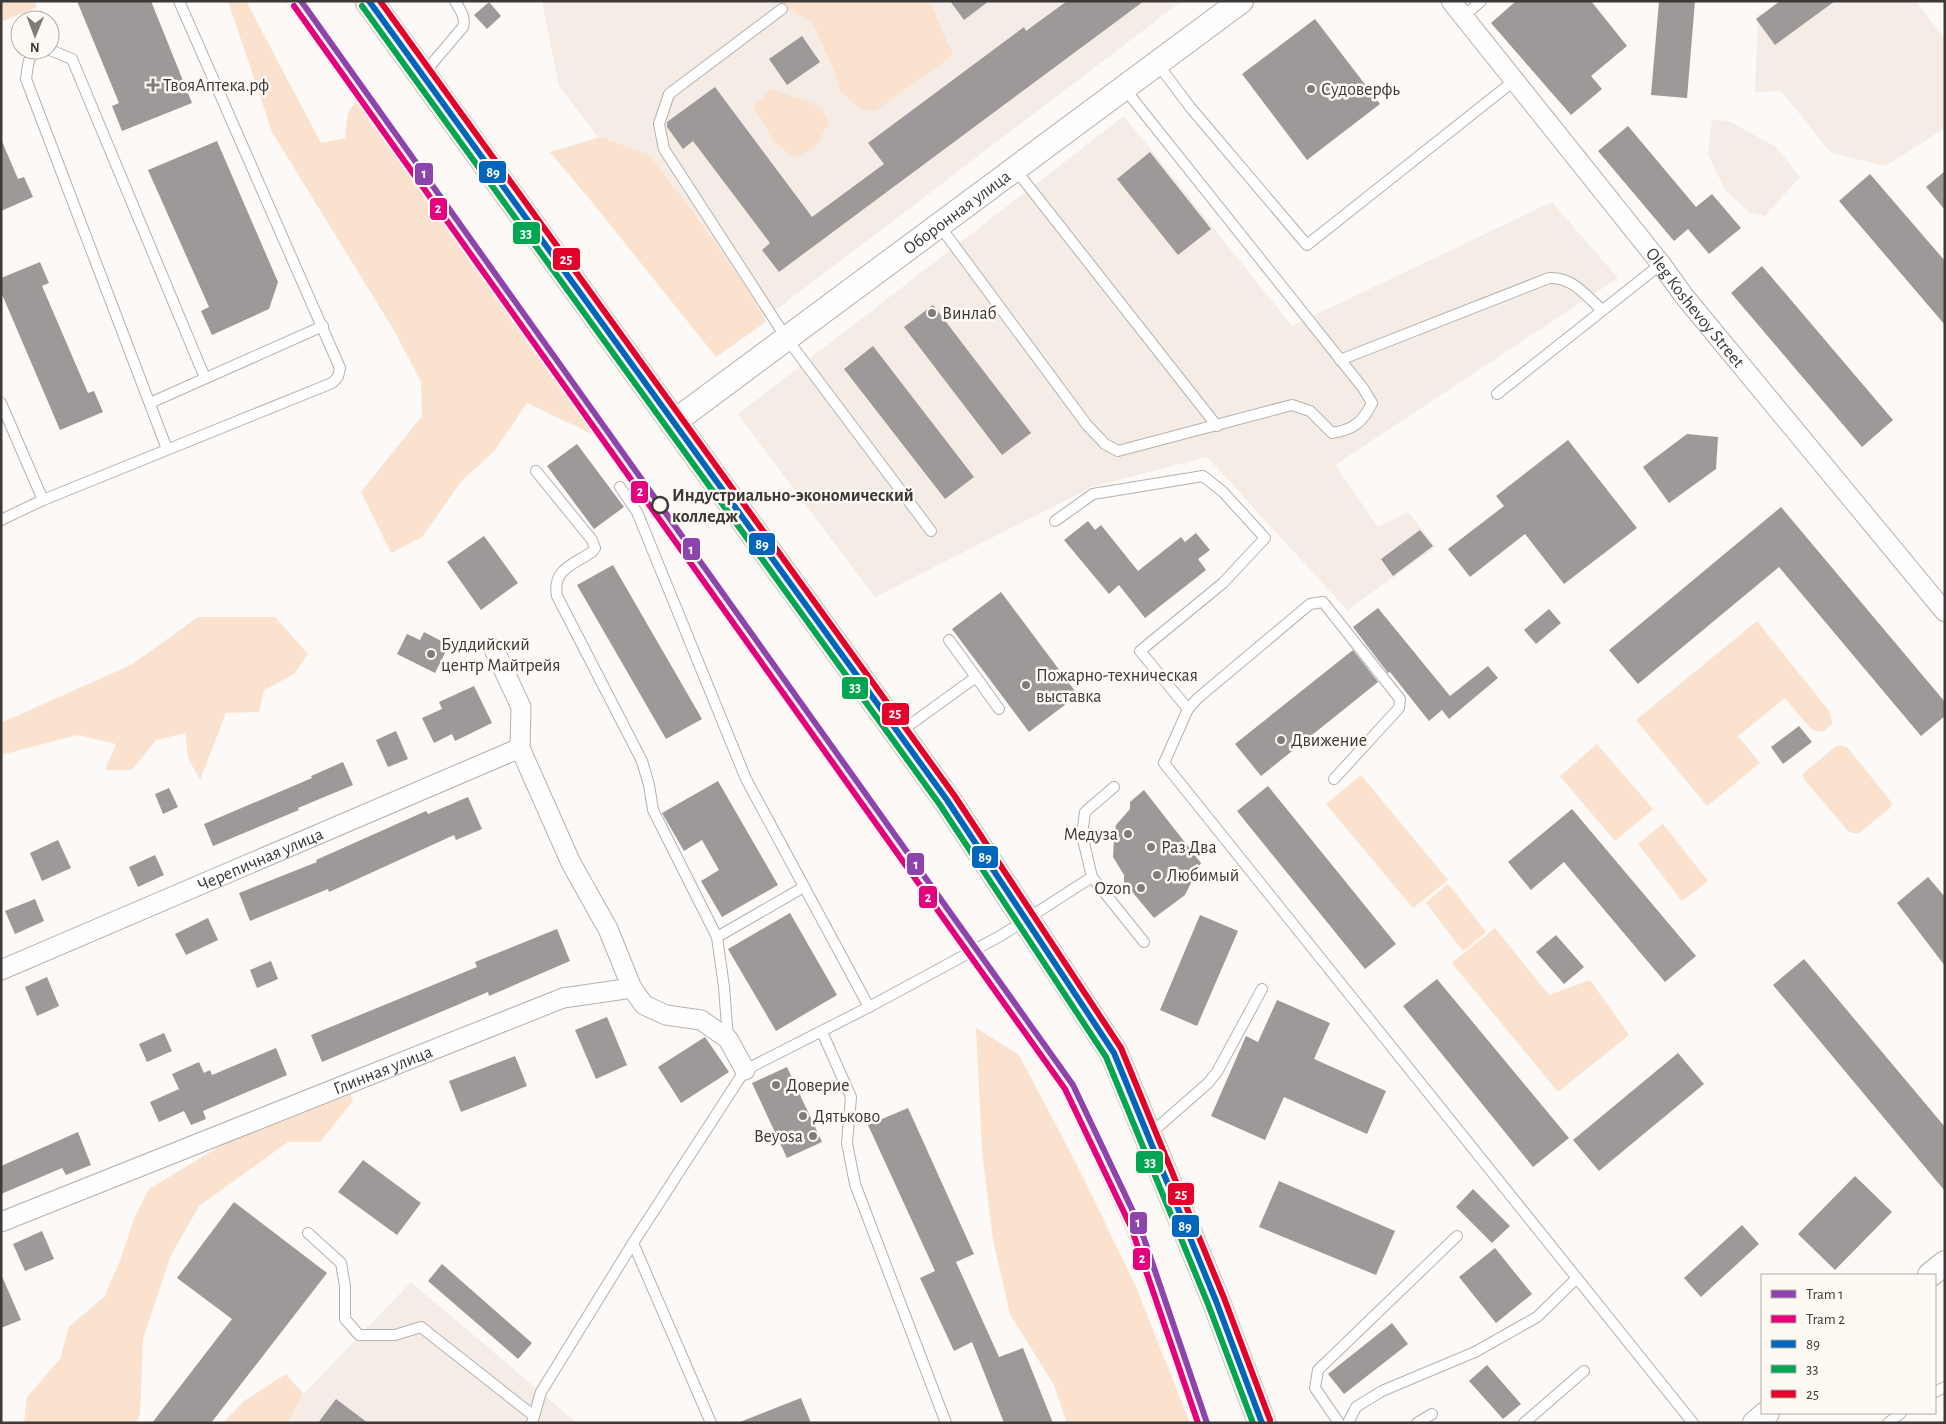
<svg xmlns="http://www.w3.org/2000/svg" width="1946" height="1424" font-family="'Alegreya Sans',sans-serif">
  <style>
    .built { fill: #f5ece5 }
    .green { fill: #fae2cf }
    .building { fill: #9c9998 }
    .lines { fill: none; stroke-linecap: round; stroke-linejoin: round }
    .service-casing { stroke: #b4b2b0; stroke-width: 12 }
    .minor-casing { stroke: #b4b2b0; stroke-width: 21 }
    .tertiary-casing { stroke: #b4b2b0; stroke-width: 26 }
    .primary-casing { stroke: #b4a89c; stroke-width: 29 }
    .service { stroke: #fffefe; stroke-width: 10 }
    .minor { stroke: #fffefe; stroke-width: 19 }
    .tertiary { stroke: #fffefe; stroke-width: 24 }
    .primary { stroke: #eae4de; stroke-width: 28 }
    .tram { stroke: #dddcdb; stroke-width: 1 }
    .bus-1-casing { stroke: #fff9f4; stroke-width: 10 }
    .bus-2-casing { stroke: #fff9f4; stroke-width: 10 }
    .bus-3-casing { stroke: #fff9f4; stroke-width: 10 }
    .bus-1 { stroke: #0065bd; stroke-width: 6 }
    .bus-2 { stroke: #00a651; stroke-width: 6 }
    .bus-3 { stroke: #e4002b; stroke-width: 6 }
    .tram-1-casing { stroke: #fff9f4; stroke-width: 10 }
    .tram-2-casing { stroke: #fff9f4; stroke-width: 10 }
    .tram-1 { stroke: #8e44ad; stroke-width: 6 }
    .tram-2 { stroke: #e5007d; stroke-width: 6 }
    .poi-dot { fill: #807c7a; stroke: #fff9f4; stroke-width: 2 }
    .stop-dot { fill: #fff9f4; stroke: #3d3937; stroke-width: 2.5 }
    .labels { text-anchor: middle; stroke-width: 5; stroke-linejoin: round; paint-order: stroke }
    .poi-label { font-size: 18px; fill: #3d3937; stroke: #fff9f4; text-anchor: start }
    .street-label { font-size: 18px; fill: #3d3937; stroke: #fff9f4 }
    .stop-label { font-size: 18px; font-weight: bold; fill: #3d3937; stroke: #fff9f4; text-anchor: start }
    .line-badge { stroke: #fff9f4; stroke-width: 2 }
    .badge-label { font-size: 14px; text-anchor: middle; font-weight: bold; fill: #fff }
  </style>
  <rect width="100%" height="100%" fill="#fcf9f7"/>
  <!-- built -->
  <g class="built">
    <polygon points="542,1 1182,1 747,332 559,86"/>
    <polygon points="1796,1 1916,1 1945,39 1945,128 1886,166 1831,153 1781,91 1755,92 1758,14 1778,15"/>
    <polygon points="1124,116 1292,326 1552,202 1618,278 1335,465 1378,527 1408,512 1436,547 1347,610 1207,457 1092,487 875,597 738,414"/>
    <polygon points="1712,120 1729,121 1776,147 1800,177 1765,216 1749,212 1725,190 1708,154"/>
    <polygon points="411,1282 577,1423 276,1423"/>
  </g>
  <!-- green -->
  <g class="green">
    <polygon points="1,1 34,1 37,7 1,22"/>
    <polygon points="228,1 246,1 321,143 345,138 348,113 358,98 593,417 594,435 527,403 495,450 460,483 422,537 391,553 361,492 422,416 421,382 395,332 272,132"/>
    <polygon points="773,1 929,1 953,55 875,111 861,109 841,92 833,68 812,22"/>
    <polygon points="771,89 820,106 829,123 814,149 794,157 775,143 753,107"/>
    <polygon points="600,137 648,154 695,214 746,287 766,322 716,357 592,202 550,152"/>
    <polygon points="198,617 275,617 308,654 294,674 264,690 259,712 226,713 200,780 188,758 185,733 156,740 132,770 105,770 116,744 77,735 1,755 1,723 131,665"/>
    <path d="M1757,621L1830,712L1832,723C1825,733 1820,734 1810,728L1785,698L1738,736L1760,763L1707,806L1636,720Z"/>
    <polygon points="1597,744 1653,809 1615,841 1560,776"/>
    <polygon points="1838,745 1847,747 1892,803 1890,808 1859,833 1853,833 1848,831 1804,779 1803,774 1806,771"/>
    <polygon points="1361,775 1448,880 1413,908 1326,804"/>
    <polygon points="1663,824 1708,881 1682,901 1638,844"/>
    <polygon points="1446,885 1450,886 1486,932 1465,950 1462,950 1426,903"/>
    <polygon points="1495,928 1549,995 1590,980 1629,1035 1558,1092 1452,963"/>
    <polygon points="976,1028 1019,1055 1079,1169 1136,1287 1190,1423 1067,1423 1054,1385 1010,1314 993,1240 982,1151"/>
    <polygon points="348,1088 353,1101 320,1142 288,1142 199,1206 171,1255 143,1339 140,1414 136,1423 24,1423 27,1397 60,1359 69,1327 104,1297 120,1261 134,1219 149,1189 242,1133"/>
    <polygon points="286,1374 303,1393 288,1423 223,1423 244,1401"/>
  </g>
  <!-- building -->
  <g class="building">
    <polygon points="77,1 151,1 192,103 122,131 112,106 119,103"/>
    <polygon points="950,1 989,1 964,20"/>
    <polygon points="1067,1 1144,1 779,272 762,250 770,243 693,141 683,149 667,127 667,122 715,87 812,217 884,164 868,143 1024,27 1026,31"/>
    <polygon points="1516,1 1591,1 1627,46 1591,76 1602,89 1571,115 1491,23"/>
    <polygon points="1659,1 1695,1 1687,98 1651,95"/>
    <polygon points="1780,1 1835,1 1775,45 1756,19"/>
    <polygon points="489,2 501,16 487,29 474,15"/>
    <polygon points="1315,19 1380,104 1307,160 1242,74"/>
    <polygon points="802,36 820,62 787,85 769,59"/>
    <polygon points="1628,126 1696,207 1712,194 1741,228 1709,254 1688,229 1674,241 1598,151"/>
    <polygon points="1,139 18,179 24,177 33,197 1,211"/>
    <polygon points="217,141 278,282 269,309 212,335 201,311 209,307 148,170"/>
    <polygon points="1150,152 1211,229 1178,255 1117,179"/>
    <polygon points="1945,171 1945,210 1926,187"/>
    <polygon points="1870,174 1945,261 1945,325 1839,201"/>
    <polygon points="40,262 49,283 42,286 88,393 94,391 103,412 60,430 1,292 1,278"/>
    <polygon points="1762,266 1893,420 1862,447 1731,293"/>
    <polygon points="933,305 1031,433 1002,455 904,327"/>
    <polygon points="873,346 974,477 945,499 844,369"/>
    <polygon points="1687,434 1718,437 1716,469 1669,503 1643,467"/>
    <polygon points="1568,440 1637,528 1564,584 1525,534 1470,577 1448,549 1504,506 1496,496"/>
    <polygon points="577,444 624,507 594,529 547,466"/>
    <polygon points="1781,507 1945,702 1945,716 1921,736 1779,567 1638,684 1609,650"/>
    <polygon points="1088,521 1095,530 1101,525 1138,571 1181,537 1185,542 1196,533 1210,550 1198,559 1206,570 1145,618 1119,585 1109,594 1064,540"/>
    <polygon points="1420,530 1433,546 1393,576 1381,559"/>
    <polygon points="484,536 518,583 481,610 447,562"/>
    <polygon points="613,565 702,719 666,739 577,585"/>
    <polygon points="1001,592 1078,695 1029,732 952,629"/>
    <polygon points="1378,608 1450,696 1488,666 1498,678 1449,719 1442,710 1429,721 1390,672 1388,673 1353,627"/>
    <polygon points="1549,609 1561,623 1536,644 1524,630"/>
    <polygon points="424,632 449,645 435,673 397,654 407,634 420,640"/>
    <polygon points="1353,650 1378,682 1261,776 1235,744"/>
    <polygon points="474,686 492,723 455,741 452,734 434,743 422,718 442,709 439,702"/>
    <polygon points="1799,726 1812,742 1783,764 1771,747"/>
    <polygon points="396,731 408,759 388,767 376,740"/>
    <polygon points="343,762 353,785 298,808 299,810 213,846 204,824 312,778 311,776"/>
    <polygon points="718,781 778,885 722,917 701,881 719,870 702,840 684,851 662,813"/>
    <polygon points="1268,786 1396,944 1365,969 1237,811"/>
    <polygon points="169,788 178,807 163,814 155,794"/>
    <polygon points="1144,790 1201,863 1185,895 1154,918 1124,882 1124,875 1113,857 1114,838 1116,825 1130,809 1130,802"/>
    <polygon points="468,797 482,829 456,840 454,835 329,892 328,889 250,921 239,893 317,862 316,860 426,811 428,814"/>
    <polygon points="1572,809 1696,956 1665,982 1564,862 1531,890 1508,862"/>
    <polygon points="58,840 71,868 42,881 30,853"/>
    <polygon points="155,855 164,875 138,887 129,867"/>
    <polygon points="1928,877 1945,897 1945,966 1897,903"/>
    <polygon points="35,899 44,921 15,934 5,911"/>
    <polygon points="790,913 837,995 776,1031 728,949"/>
    <polygon points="1200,915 1238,931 1197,1026 1160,1010"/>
    <polygon points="208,918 218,940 186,955 175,934"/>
    <polygon points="557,929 570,961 489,996 488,992 322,1062 311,1035 477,967 475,962"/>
    <polygon points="1556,935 1584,967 1564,984 1536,952"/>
    <polygon points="1804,959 1945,1127 1945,1191 1773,985"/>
    <polygon points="271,961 278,979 257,988 250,970"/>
    <polygon points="47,977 59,1006 37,1016 25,987"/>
    <polygon points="1437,979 1569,1138 1533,1167 1403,1006"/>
    <polygon points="1277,1000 1330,1023 1314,1059 1386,1091 1367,1134 1284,1097 1265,1140 1211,1116 1246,1036 1258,1042"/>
    <polygon points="607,1017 627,1065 596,1079 575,1030"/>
    <polygon points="164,1033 172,1051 147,1062 139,1044"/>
    <polygon points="705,1037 729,1072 681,1103 658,1067"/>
    <polygon points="276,1048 287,1075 203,1111 206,1119 191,1125 184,1111 159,1122 150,1102 179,1089 172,1074 199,1062 204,1073 210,1070 212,1075"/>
    <polygon points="1678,1053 1704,1084 1599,1171 1573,1140"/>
    <polygon points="515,1056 527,1086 461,1112 449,1081"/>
    <polygon points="787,1067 822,1142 787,1158 752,1083"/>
    <polygon points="908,1108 974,1254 956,1262 999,1357 1023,1348 1053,1423 1004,1423 972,1342 954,1351 920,1278 935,1271 868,1125"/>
    <polygon points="78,1132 91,1165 66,1175 62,1168 1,1194 1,1166"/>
    <polygon points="363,1160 421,1203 397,1235 338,1192"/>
    <polygon points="1855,1176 1892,1212 1835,1270 1798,1234"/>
    <polygon points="1279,1181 1395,1231 1376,1275 1259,1227"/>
    <polygon points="1473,1189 1510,1226 1492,1243 1456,1207"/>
    <polygon points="234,1202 327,1273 211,1423 152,1423 232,1319 177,1278"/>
    <polygon points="1742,1225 1759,1244 1701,1297 1684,1278"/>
    <polygon points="42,1231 54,1259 25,1271 13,1244"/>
    <polygon points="1495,1248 1532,1294 1496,1323 1459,1277"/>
    <polygon points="442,1264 532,1343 518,1359 428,1281"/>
    <polygon points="1,1274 21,1320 1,1328"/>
    <polygon points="1392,1323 1408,1344 1344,1394 1328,1374"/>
    <polygon points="1487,1365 1521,1404 1503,1419 1469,1381"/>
    <polygon points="801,1398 811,1423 741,1423 740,1422"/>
    <polygon points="336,1399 368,1423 318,1423"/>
  </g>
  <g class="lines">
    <defs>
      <g id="service">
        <polyline points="782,9 669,94 659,124 664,149 787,339 931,531"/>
        <polyline points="1463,17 1481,1"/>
        <path d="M37,50C27,56 28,68 26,79L167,449"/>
        <polyline points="50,50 72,59 205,378"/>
        <polyline points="1157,63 1190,107 1307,245 1515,80"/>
        <path d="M424,73L463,27C466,17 460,10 455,1"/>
        <polyline points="1015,169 1217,426"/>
        <path d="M939,225L1087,425L1105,444L1118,451L1292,405L1310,411L1332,433C1353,430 1363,422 1372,403L1363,388L1124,88"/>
        <path d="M1340,360L1549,278C1573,277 1585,295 1602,310"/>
        <polyline points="1497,394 1661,264"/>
        <polyline points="1,403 43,500 332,383 338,377 340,368 179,1"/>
        <polyline points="150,403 323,326"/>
        <path d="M536,471L592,540L595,548L592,552C572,565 552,570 557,596L642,761L649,785L653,810L717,937L724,987L728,1039"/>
        <polyline points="620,487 637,512 746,779 869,1007"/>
        <polyline points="1,520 43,500"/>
        <polyline points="1055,521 1093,494 1203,476 1223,492 1265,538 1223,583 1140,651 1188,709"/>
        <polyline points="976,677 999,709"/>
        <polyline points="900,732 976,677 949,640"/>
        <polyline points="1334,779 1399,708 1400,699 1323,602 1310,604 1198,698 1188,709 1164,763 1693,1423"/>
        <polyline points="1114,787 1085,812 1082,835 1092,877 1144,942"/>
        <polyline points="717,937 804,887"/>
        <polyline points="822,1032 851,1097 847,1143 855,1184 946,1423"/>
        <polyline points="1150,1134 1208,1083 1217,1072 1262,989"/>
        <polyline points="308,1233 341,1263 345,1286 345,1319 359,1335 395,1335 421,1327 534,1416"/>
        <polyline points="633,1243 711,1423"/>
        <polyline points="1935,1392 1945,1387"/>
        <polyline points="532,1423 541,1392 633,1243 745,1070 869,1007 1002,935 1092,877"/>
        <polyline points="1339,1423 1315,1388 1318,1370 1457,1236"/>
        <polyline points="1348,1423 1356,1407 1382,1391 1475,1352 1537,1317 1576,1279"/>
        <polyline points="1417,1423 1432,1414"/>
        <polyline points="1524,1423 1584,1371"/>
        <polyline points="1888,1423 1901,1413"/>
      </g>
      <g id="minor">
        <path id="s1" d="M1451,1L1661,264L1684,296L1945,612"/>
        <polyline points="494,649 521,707 520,748 571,863 608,929 632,988"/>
        <path id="s2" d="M1,970L520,748"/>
        <path id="s3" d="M1,1222L563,998L632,988L644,1005L666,1015L701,1020L728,1039L745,1070"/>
      </g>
      <g id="tertiary">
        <path id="s4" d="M674,422L1241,1"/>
        <polyline points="1930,1275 1945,1263"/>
        <polyline points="1755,1423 1767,1413"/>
      </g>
      <polyline id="primary" points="369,1 947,800 1114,1053 1216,1301 1262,1423"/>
    </defs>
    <!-- service casing -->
    <use href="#service" class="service-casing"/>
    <!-- minor casing -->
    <use href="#minor" class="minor-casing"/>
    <!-- tertiary casing -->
    <use href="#tertiary" class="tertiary-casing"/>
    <!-- primary casing -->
    <use href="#primary" class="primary-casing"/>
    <!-- service -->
    <use href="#service" class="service"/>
    <!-- minor -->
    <use href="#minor" class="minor"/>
    <!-- tertiary -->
    <use href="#tertiary" class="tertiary"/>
    <!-- primary -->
    <use href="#primary" class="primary"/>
    <!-- tram -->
    <polyline class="tram" points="286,1 955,934 1061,1090 1127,1231 1194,1423"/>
    <defs>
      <polyline id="bus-1" points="369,1 947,800 1114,1053 1216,1301 1262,1423"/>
      <polyline id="bus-2" points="362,6 940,805 1106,1057 1208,1304 1253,1423"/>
      <polyline id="bus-3" points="380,1 954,795 1121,1048 1224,1298 1270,1420"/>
    </defs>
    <!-- bus-1 casing -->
    <use href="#bus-1" class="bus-1-casing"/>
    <!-- bus-2 casing -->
    <use href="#bus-2" class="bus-2-casing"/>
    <!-- bus-3 casing -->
    <use href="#bus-3" class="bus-3-casing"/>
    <!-- bus-1 -->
    <use href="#bus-1" class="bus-1"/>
    <!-- bus-2 -->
    <use href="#bus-2" class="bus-2"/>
    <!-- bus-3 -->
    <use href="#bus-3" class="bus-3"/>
    <defs>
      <polyline id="tram-1" points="301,1 1073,1085 1139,1224 1207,1423"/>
      <polyline id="tram-2" points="294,6 1065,1089 1131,1227 1198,1423"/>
    </defs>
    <!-- tram-1 casing -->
    <use href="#tram-1" class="tram-1-casing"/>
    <!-- tram-2 casing -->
    <use href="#tram-2" class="tram-2-casing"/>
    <!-- tram-1 -->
    <use href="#tram-1" class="tram-1"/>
    <!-- tram-2 -->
    <use href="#tram-2" class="tram-2"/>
  </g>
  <!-- markers -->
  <g class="poi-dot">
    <path d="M150.5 77.5h5v5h5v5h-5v5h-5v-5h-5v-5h5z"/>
    <circle cx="1311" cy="89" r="5"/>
    <circle cx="932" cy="313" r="5"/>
    <circle cx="431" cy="654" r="5"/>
    <circle cx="1026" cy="685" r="5"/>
    <circle cx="1281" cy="740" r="5"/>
    <circle cx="1128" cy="834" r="5"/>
    <circle cx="1151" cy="847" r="5"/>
    <circle cx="1157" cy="875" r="5"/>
    <circle cx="1141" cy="888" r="5"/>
    <circle cx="776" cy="1085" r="5"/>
    <circle cx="803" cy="1116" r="5"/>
    <circle cx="813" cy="1136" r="5"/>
  </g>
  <circle class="stop-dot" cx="660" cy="505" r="8"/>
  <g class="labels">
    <!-- poi labels -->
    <g class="poi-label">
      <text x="163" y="91">ТвояАптека.рф</text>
      <text x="1321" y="95">Судоверфь</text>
      <text x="942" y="319">Винлаб</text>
      <text x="441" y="650">Буддийский<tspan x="441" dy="21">центр Майтрейя</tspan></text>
      <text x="1036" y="681">Пожарно-техническая<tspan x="1036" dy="21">выставка</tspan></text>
      <text x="1291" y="746">Движение</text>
      <text x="1118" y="840" text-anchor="end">Медуза</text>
      <text x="1161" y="853">Раз Два</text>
      <text x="1167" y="881">Любимый</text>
      <text x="1131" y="894" text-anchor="end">Ozon</text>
      <text x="786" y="1091">Доверие</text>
      <text x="813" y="1122">Дятьково</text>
      <text x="803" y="1142" text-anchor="end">Beyosa</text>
    </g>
    <!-- street labels -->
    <g class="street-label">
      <text dy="6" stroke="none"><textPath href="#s4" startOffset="352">Оборонная улица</textPath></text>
      <text dy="6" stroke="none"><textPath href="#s1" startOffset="392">Oleg Koshevoy Street</textPath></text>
      <text dy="6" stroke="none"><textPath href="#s2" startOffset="282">Черепичная улица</textPath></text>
      <text dy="6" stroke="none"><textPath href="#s3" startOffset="411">Глинная улица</textPath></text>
    </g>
    <!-- stop labels -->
    <g class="stop-label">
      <text x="672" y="501">Индустриально-экономический<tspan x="672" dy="21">колледж</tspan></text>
    </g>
  </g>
  <g class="line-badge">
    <rect x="478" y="160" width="29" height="24" rx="5" fill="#0065bd"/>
    <rect x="414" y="162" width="20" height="24" rx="5" fill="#8e44ad"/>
    <rect x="429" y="197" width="19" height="24" rx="5" fill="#e5007d"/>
    <rect x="512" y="221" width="29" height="24" rx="5" fill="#00a651"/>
    <rect x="552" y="247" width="29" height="24" rx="5" fill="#e4002b"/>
    <rect x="630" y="480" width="19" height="24" rx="5" fill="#e5007d"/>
    <rect x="748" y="532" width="28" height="24" rx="5" fill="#0065bd"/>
    <rect x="682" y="537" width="19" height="24" rx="5" fill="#8e44ad"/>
    <rect x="841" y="676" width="28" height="24" rx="5" fill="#00a651"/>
    <rect x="881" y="702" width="29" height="24" rx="5" fill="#e4002b"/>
    <rect x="971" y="845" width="28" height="24" rx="5" fill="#0065bd"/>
    <rect x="906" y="852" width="19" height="24" rx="5" fill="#8e44ad"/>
    <rect x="918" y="885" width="20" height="24" rx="5" fill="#e5007d"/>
    <rect x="1135" y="1150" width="29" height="24" rx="5" fill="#00a651"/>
    <rect x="1167" y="1182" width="28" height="24" rx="5" fill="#e4002b"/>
    <rect x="1129" y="1211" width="19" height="24" rx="5" fill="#8e44ad"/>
    <rect x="1171" y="1214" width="29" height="24" rx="5" fill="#0065bd"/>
    <rect x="1132" y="1247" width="19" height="24" rx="5" fill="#e5007d"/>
  </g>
  <g class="badge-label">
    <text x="493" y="177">89</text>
    <text x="424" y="178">1</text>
    <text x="438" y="213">2</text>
    <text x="526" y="238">33</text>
    <text x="566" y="264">25</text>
    <text x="640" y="496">2</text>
    <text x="762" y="549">89</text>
    <text x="691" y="554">1</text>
    <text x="855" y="692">33</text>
    <text x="895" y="718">25</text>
    <text x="985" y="862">89</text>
    <text x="916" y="869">1</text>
    <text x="928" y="902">2</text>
    <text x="1150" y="1167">33</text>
    <text x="1181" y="1199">25</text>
    <text x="1138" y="1227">1</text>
    <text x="1185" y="1231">89</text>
    <text x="1142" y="1263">2</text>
  </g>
  <!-- border -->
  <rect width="1946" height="1424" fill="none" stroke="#3d3937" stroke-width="5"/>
  <!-- legend -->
  <rect x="1761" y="1274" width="175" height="140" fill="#fff9f4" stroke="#b1aca8"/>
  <rect x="1771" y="1290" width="25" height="8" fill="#8e44ad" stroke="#b1aca8"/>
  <text x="1806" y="1299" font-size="15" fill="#3d3937">Tram 1</text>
  <rect x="1771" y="1315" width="25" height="8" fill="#e5007d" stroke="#b1aca8"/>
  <text x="1806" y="1324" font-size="15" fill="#3d3937">Tram 2</text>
  <rect x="1771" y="1340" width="25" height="8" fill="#0065bd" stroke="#b1aca8"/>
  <text x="1806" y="1349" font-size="15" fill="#3d3937">89</text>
  <rect x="1771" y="1365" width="25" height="8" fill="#00a651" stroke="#b1aca8"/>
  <text x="1806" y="1374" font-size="15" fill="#3d3937">33</text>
  <rect x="1771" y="1390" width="25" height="8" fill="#e4002b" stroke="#b1aca8"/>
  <text x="1806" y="1399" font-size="15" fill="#3d3937">25</text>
  <!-- north arrow -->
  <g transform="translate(35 35) rotate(181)"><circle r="24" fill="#fff9f4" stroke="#b1aca8"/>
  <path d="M0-4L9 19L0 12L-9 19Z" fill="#807c7a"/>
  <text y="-8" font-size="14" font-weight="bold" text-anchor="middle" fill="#3d3937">N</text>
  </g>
</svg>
